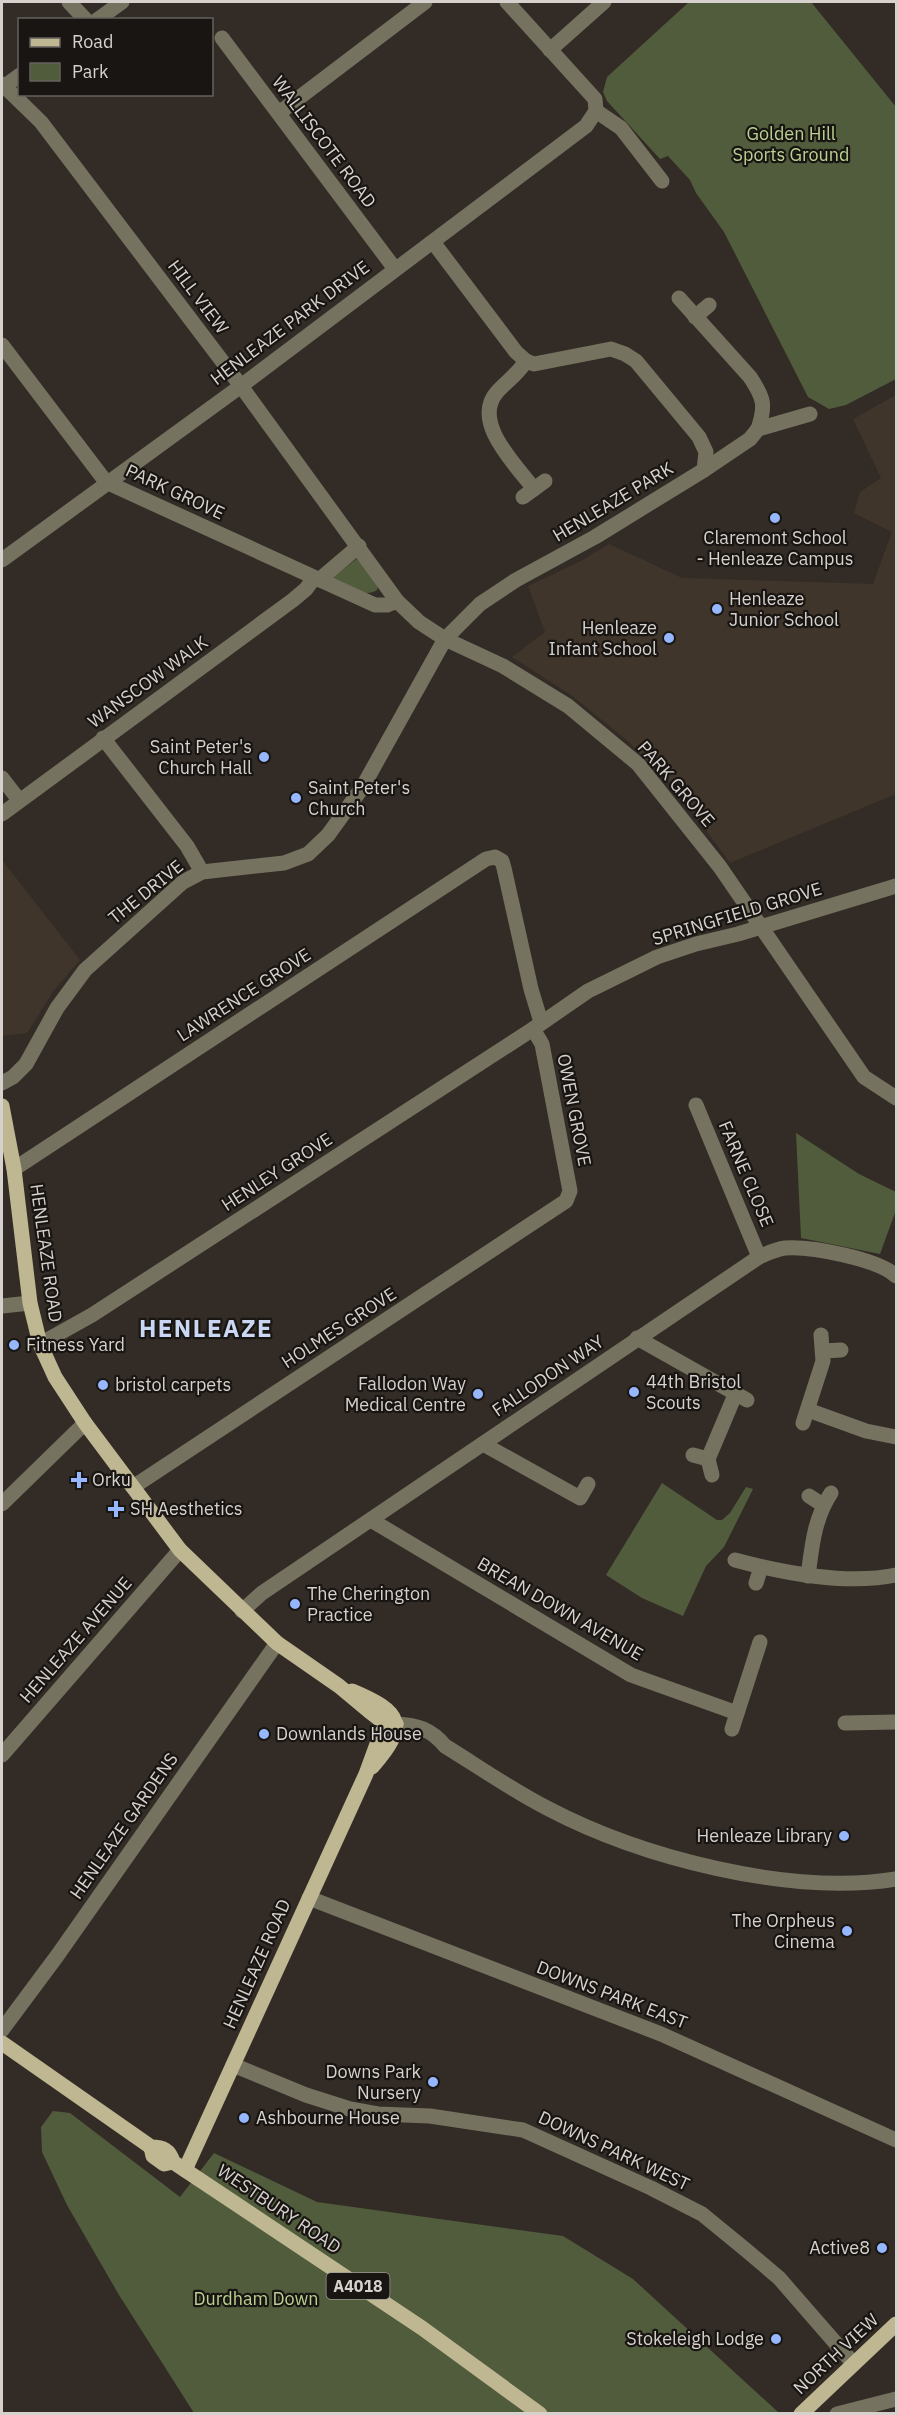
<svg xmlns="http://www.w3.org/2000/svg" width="898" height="2415" font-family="'IBM Plex Sans',sans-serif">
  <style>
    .built { fill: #40352a }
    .green { fill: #515c3c }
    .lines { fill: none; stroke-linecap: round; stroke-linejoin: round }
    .minor { stroke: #767260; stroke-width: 15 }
    .major { stroke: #bfb692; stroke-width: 15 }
    .poi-dot { fill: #96b6fd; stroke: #181512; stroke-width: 2 }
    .labels { text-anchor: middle; stroke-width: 4.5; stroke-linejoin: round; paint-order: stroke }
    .shield { fill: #181512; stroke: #9d9995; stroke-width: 1.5 }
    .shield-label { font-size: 16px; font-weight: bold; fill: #d6d1cd }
    .park-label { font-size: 18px; fill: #bad191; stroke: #181512 }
    .street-label { font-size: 18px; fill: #d6d1cd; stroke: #181512 }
    .poi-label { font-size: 18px; fill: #d6d1cd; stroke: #181512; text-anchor: start }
    .district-label { font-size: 24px; font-weight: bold; letter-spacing: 1.5px; fill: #cad7f2; stroke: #181512 }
  </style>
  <rect width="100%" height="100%" fill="#332c26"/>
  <!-- built -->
  <g class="built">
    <polygon points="896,395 896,794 730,863 676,789 629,742 571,695 512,657 545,632 528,586 581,561 609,544 682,578 873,584 892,532 854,513 860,492 881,478 853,419"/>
    <polygon points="2,860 80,960 54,990 27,1033 2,1036"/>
  </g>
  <!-- green -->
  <g class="green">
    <polygon points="689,2 811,2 896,107 896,379 846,405 829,409 808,397 724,232 696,193 690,180 668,156 660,159 607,101 603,92 607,77"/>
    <path d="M359,557L379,582L377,590C364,599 344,585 331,579Z"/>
    <polygon points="796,1133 859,1174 896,1192 896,1210 880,1254 801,1238"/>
    <polygon points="662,1483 717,1520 722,1520 730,1513 746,1487 753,1489 724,1547 706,1566 683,1616 642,1598 606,1575"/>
    <polygon points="53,2111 70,2113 180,2197 214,2153 317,2202 563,2236 633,2279 778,2412 194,2413 119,2295 67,2205 42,2152 41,2127"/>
  </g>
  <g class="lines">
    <!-- minor -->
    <g class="minor">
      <polyline points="69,2 86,20"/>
      <polyline points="97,20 122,2"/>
      <polyline points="222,38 395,269"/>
      <polyline points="550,50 604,2"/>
      <polyline points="2,84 41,122 241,386 397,601 419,622 445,639 503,666 568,706 638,764 720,867 864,1077 896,1098"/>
      <polyline points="2,88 20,75"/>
      <polyline points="596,111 621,128 662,181"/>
      <polyline points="279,113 425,2"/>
      <polyline points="433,242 516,352 526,361 534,364 611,349 625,354 636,361 699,437 706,452 704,470"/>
      <path d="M679,298L750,377C764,398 766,405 758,429"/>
      <polyline points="695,317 709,305"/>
      <polyline points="2,345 106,482 375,605 387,605 397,601"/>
      <path d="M526,361C518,374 507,381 497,392C471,422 516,465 534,489"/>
      <polyline points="523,497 545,481"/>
      <polyline points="2,560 241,386 586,126 596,111 595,99 507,2"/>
      <polyline points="319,580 359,546"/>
      <polyline points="103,738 187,846 202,872"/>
      <polyline points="2,778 19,800"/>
      <polyline points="2,814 293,600 306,589 314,578"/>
      <polyline points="2,1083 13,1077 26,1064 57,1008 85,970 183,882 202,872 284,863 308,854 328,835 362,788 445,639 480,604 516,580 595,537 704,470 750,439 758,429 810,414"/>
      <polyline points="696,1105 759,1257"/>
      <polyline points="14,1169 486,859 495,857 502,861 504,868 531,989 541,1022"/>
      <polyline points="2,1306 30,1303"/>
      <polyline points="637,1338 747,1400"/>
      <polyline points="40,1344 92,1315 533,1029 588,991 657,957 696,944 738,934 896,886"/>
      <polyline points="824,1351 841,1350"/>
      <polyline points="808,1410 866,1431 896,1437"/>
      <polyline points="803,1423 823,1361 821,1335"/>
      <polyline points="483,1444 580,1498 588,1484"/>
      <polyline points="693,1455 708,1459 712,1475"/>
      <polyline points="708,1459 735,1395"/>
      <polyline points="133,1487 566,1201 570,1191 542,1044 533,1029"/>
      <polyline points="809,1496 823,1505"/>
      <polyline points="2,1504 85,1423"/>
      <polyline points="371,1520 631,1675 737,1713"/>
      <path d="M735,1560C783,1573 848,1585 896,1575"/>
      <path d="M808,1576C812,1546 814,1519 831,1493"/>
      <polyline points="756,1583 761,1567"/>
      <path d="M242,1611L262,1593L759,1257C768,1253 776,1249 785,1248C811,1246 878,1259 896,1276"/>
      <polyline points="845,1723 896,1722"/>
      <path d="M396,1724C417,1725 431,1729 445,1746C479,1767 512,1790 547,1808C642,1858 790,1896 896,1879"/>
      <polyline points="732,1729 760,1642"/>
      <polyline points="2,1755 180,1550"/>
      <polyline points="309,1898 661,2034 896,2140"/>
      <polyline points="2,2030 57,1956 277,1643"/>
      <polyline points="233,2065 306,2095 350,2109 378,2114 430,2116 523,2130 651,2188 702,2214 746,2250 779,2278 853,2363"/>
      <polyline points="837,2414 896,2399"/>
    </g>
    <!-- major -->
    <g class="major">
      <polyline points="2,1106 14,1169 30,1303 40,1344 55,1377 85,1423 180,1550 277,1643 339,1686 369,1711 378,1718 396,1724"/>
      <path d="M352,1691C402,1712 409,1725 372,1767"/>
      <path d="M2,2043L151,2147C163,2147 170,2150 173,2162L422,2328L540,2414"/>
      <polyline points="151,2147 153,2156 164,2164 173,2162"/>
      <polyline points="185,2170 366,1774 381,1733 396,1724"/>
      <polyline points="801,2414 896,2324"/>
    </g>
  </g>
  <!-- markers -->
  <g class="poi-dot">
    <circle cx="775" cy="518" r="6"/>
    <circle cx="717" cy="609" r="6"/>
    <circle cx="669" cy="638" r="6"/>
    <circle cx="264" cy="757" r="6"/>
    <circle cx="296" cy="798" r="6"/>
    <circle cx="14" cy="1345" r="6"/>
    <circle cx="103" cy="1385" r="6"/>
    <circle cx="634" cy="1392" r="6"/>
    <circle cx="478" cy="1394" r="6"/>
    <path d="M76 1471h6v6h6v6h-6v6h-6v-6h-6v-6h6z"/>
    <path d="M113 1500h6v6h6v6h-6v6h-6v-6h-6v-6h6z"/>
    <circle cx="295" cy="1604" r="6"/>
    <circle cx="264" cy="1734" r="6"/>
    <circle cx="844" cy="1836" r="6"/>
    <circle cx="847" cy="1931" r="6"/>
    <circle cx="433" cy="2082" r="6"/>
    <circle cx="244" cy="2118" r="6"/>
    <circle cx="882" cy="2248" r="6"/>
    <circle cx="776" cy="2339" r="6"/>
  </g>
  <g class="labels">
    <!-- shield labels -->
    <rect class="shield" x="326.5" y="2273" width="63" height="26" rx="4.5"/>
    <g class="shield-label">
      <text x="358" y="2292">A4018</text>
    </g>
    <!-- park labels -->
    <g class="park-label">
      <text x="791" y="140">Golden Hill<tspan x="791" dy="21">Sports Ground</tspan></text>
      <text x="256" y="2305">Durdham Down</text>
    </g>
    <!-- street labels -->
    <g class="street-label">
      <text transform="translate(324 142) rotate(53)" y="6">WALLISCOTE ROAD</text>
      <text transform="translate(198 297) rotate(53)" y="6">HILL VIEW</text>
      <text transform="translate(290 323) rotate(-37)" y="6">HENLEAZE PARK DRIVE</text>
      <text transform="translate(175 492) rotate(25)" y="6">PARK GROVE</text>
      <text transform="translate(613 502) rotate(-31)" y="6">HENLEAZE PARK</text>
      <text transform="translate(148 682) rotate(-36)" y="6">WANSCOW WALK</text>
      <text transform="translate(676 784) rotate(49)" y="6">PARK GROVE</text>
      <text transform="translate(146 892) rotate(-39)" y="6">THE DRIVE</text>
      <text transform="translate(737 914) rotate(-17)" y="6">SPRINGFIELD GROVE</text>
      <text transform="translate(244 995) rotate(-33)" y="6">LAWRENCE GROVE</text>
      <text transform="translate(574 1110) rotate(79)" y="6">OWEN GROVE</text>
      <text transform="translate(277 1172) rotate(-33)" y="6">HENLEY GROVE</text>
      <text transform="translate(746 1174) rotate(67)" y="6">FARNE CLOSE</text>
      <text transform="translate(46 1253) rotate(82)" y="6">HENLEAZE ROAD</text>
      <text transform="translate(339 1328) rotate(-33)" y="6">HOLMES GROVE</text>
      <text transform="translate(548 1376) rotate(-34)" y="6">FALLODON WAY</text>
      <text transform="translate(560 1609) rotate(30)" y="6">BREAN DOWN AVENUE</text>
      <text transform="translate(76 1640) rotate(-49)" y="6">HENLEAZE AVENUE</text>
      <text transform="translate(124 1826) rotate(-55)" y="6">HENLEAZE GARDENS</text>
      <text transform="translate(257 1964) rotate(-66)" y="6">HENLEAZE ROAD</text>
      <text transform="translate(612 1995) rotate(21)" y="6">DOWNS PARK EAST</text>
      <text transform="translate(614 2151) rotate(25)" y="6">DOWNS PARK WEST</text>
      <text transform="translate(279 2209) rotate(34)" y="6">WESTBURY ROAD</text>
      <text transform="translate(836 2354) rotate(-43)" y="6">NORTH VIEW</text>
    </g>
    <!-- poi labels -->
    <g class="poi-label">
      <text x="775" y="544" text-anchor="middle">Claremont School<tspan x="775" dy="21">- Henleaze Campus</tspan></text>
      <text x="729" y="605">Henleaze<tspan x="729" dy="21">Junior School</tspan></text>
      <text x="657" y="634" text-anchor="end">Henleaze<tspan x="657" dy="21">Infant School</tspan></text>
      <text x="252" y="753" text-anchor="end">Saint Peter's<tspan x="252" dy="21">Church Hall</tspan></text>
      <text x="308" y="794">Saint Peter's<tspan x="308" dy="21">Church</tspan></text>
      <text x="26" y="1351">Fitness Yard</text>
      <text x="646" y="1388">44th Bristol<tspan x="646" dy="21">Scouts</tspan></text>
      <text x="466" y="1390" text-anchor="end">Fallodon Way<tspan x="466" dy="21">Medical Centre</tspan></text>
      <text x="115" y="1391">bristol carpets</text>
      <text x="92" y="1486">Orku</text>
      <text x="130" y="1515">SH Aesthetics</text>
      <text x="307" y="1600">The Cherington<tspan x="307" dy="21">Practice</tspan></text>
      <text x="276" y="1740">Downlands House</text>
      <text x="832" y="1842" text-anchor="end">Henleaze Library</text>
      <text x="835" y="1927" text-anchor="end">The Orpheus<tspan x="835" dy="21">Cinema</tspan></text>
      <text x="421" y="2078" text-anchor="end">Downs Park<tspan x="421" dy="21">Nursery</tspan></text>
      <text x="256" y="2124">Ashbourne House</text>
      <text x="870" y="2254" text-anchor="end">Active8</text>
      <text x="764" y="2345" text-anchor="end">Stokeleigh Lodge</text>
    </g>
    <!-- district labels -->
    <g class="district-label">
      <text x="206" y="1337">HENLEAZE</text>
    </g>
  </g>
  <!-- border -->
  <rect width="898" height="2415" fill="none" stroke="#d6d1cd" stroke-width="6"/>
  <!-- legend -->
  <rect x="18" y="18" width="195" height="78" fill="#181512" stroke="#64605d" stroke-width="1.5"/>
  <rect x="30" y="38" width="30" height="9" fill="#bfb692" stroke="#64605d" stroke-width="1.5"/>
  <text x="72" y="48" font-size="18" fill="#d6d1cd">Road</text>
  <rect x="30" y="63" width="30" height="18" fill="#515c3c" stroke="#64605d" stroke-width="1.5"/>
  <text x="72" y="78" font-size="18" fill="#d6d1cd">Park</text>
</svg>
